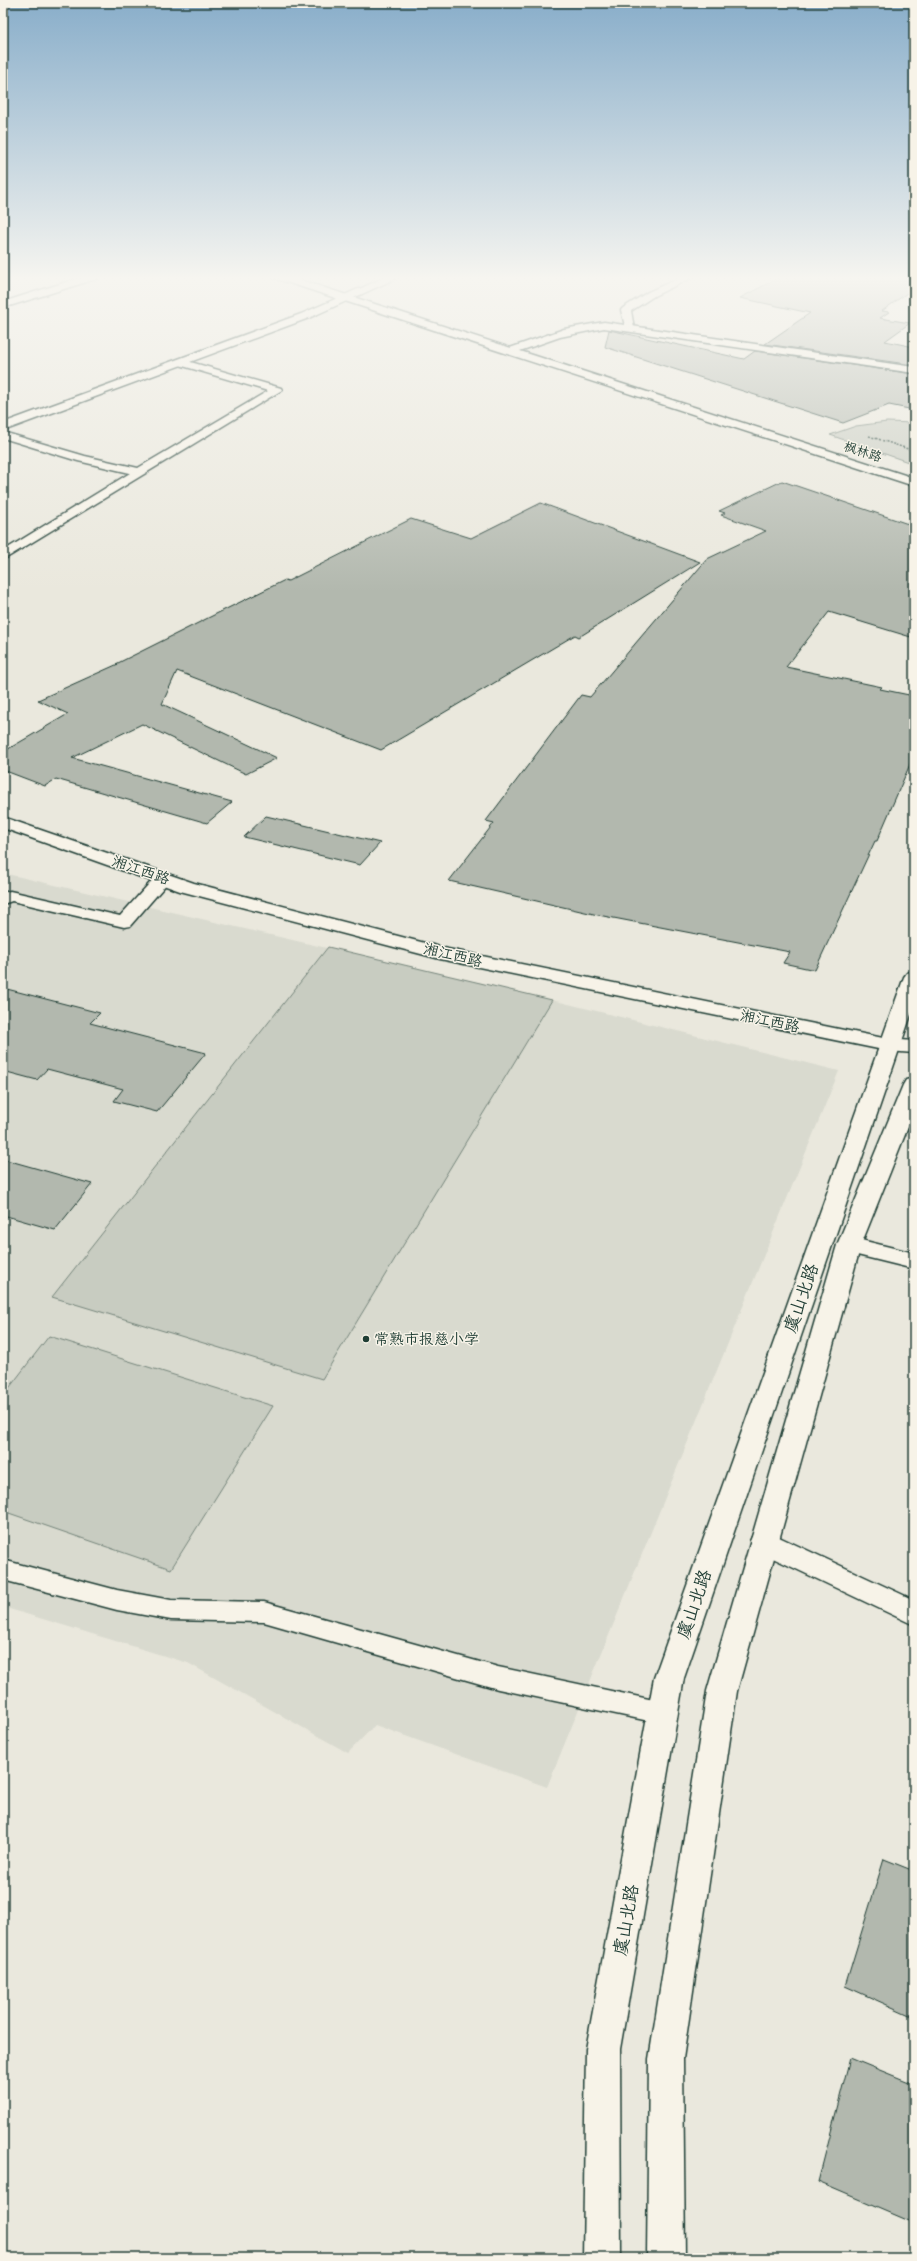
<svg xmlns="http://www.w3.org/2000/svg" width="917" height="2261" font-family="Dekko,'LXGW WenKai TC',sans-serif">
  <style>
    .built { fill: #d9dacf }
    .green { fill: #c8ccc1; stroke: #74847a }
    .building { fill: #b2b8ae; stroke: #1f3d34 }
    .lines { fill: none; stroke-linecap: round; stroke-linejoin: round }
    .lane-casing { stroke: #1f3d34; stroke-width: 3 }
    .street-casing { stroke: #1f3d34; stroke-width: 3 }
    .secondary-casing { stroke: #1f3d34; stroke-width: 3 }
    .primary-casing { stroke: #1f3d34; stroke-width: 3 }
    .path { stroke: #1f3d34; stroke-width: 1.5; stroke-dasharray: 2 1.5; stroke-linecap: butt }
    .lane { fill: #f7f3e8; fill-rule: evenodd }
    .street { fill: #f7f3e8; fill-rule: evenodd }
    .secondary { fill: #f7f3e8; fill-rule: evenodd }
    .primary { fill: #f7f3e8; fill-rule: evenodd }
    .poi-dot { fill: #1f3d34; stroke: #f7f3e8; stroke-width: 1.5 }
    .labels { text-anchor: middle; stroke-width: 3; stroke-linejoin: round; paint-order: stroke }
    .far-street-label { font-size: 13px; fill: #1f3d34; stroke: #f7f3e8 }
    .street-label { font-size: 15px; fill: #1f3d34; stroke: #f7f3e8 }
    .poi-label { font-size: 15px; fill: #1f3d34; stroke: #f7f3e8; text-anchor: start }
    .near-street-label { font-size: 18px; fill: #1f3d34; stroke: #f7f3e8 }
  </style>
  <rect width="100%" height="100%" fill="#eae8dd"/>
  <filter id="ink" filterUnits="userSpaceOnUse"><feTurbulence type="fractalNoise" baseFrequency=".025" numOctaves="2"/><feDisplacementMap in="SourceGraphic" scale="8" xChannelSelector="R" yChannelSelector="G"/><feConvolveMatrix kernelMatrix="1 2 1 2 8 2 1 2 1" color-interpolation-filters="sRGB"/></filter>
  <g filter="url(#ink)">
    <!-- built -->
    <polygon class="built" points="7,874 552,1000 839,1071 547,1787 375,1725 348,1753 188,1663 3,1607 3,875"/>
    <!-- green -->
    <g class="green">
      <polygon points="887,422 914,423 914,464 830,435 856,426"/>
      <polygon points="328,947 552,1000 322,1379 52,1297"/>
      <polygon points="49,1336 273,1406 171,1569 3,1511 3,1396"/>
    </g>
    <!-- building -->
    <g class="building">
      <polygon points="782,276 914,276 914,288 882,311 889,312 880,318 910,323 885,341 914,347 914,365 765,344 810,313 740,298"/>
      <polygon points="609,330 744,359 755,351 914,374 914,410 889,405 843,423 605,347"/>
      <polygon points="782,481 914,526 914,638 829,612 786,667 882,687 880,689 914,696 914,755 877,841 875,841 815,970 783,963 790,952 598,915 449,881 494,823 486,821 581,695 590,697 707,559 766,531 721,515 725,513 719,511"/>
      <polygon points="541,503 700,562 579,637 575,635 381,750 177,671 162,704 277,758 246,774 142,724 72,758 232,802 207,823 56,779 45,786 3,770 3,752 68,714 38,700 118,664 116,664 218,613 285,580 288,581 411,519 471,538"/>
      <polygon points="266,816 380,843 360,865 244,837"/>
      <polygon points="3,988 100,1013 90,1023 206,1053 157,1112 114,1101 123,1089 47,1069 37,1080 3,1071"/>
      <polygon points="3,1159 92,1184 55,1230 3,1215"/>
      <polygon points="884,1859 914,1871 914,2017 845,1986"/>
      <polygon points="850,2058 914,2084 914,2223 818,2182"/>
    </g>
    <g class="lines">
      <defs>
        <g id="lane">
          <polygon points="684,276 695,276 654,296 631,311 634,328 632,330 626,330 621,310 623,308 648,292"/>
          <polygon points="180,359 281,388 282,390 3,560 3,551 130,473 78,461 3,438 3,432 85,456 138,468 268,391 176,364 175,362"/>
          <polygon points="163,873 169,875 171,878 169,881 130,926 124,927 12,901 3,904 3,893 10,891 120,916 157,875"/>
          <polygon points="3,1560 117,1590 171,1600 264,1602 498,1667 663,1702 672,1705 676,1713 672,1721 663,1724 498,1689 264,1622 171,1620 117,1610 3,1580"/>
        </g>
        <g id="street">
          <polygon points="85,276 100,276 99,278 3,308 3,302"/>
          <polygon points="387,276 401,276 362,294 358,295 353,292"/>
          <polygon points="604,322 914,367 914,373 604,328 560,337 511,354 505,351 507,349 564,329"/>
          <polygon points="849,1237 914,1253 914,1269 841,1251 837,1245 841,1239"/>
          <polygon points="764,1530 914,1600 914,1625 754,1549 750,1541 754,1533"/>
        </g>
        <g id="secondary">
          <polygon points="358,289 363,292 362,294 309,318 3,431 3,423 301,314"/>
          <polygon points="3,817 194,883 448,949 888,1039 914,1041 914,1053 888,1051 440,959 180,891 3,828"/>
        </g>
        <g id="primary">
          <polygon points="273,276 288,276 914,478 914,486 274,278"/>
          <polygon points="914,971 914,1006 684,1678 620,2049 621,2258 583,2258 586,2049 654,1678 904,977 907,973"/>
          <polygon points="914,1078 914,1112 861,1245 737,1691 683,2059 685,2258 647,2258 649,2059 707,1691 837,1245 903,1085 906,1080"/>
        </g>
      </defs>
      <!-- lane casing -->
      <use href="#lane" class="lane-casing"/>
      <!-- street casing -->
      <use href="#street" class="street-casing"/>
      <!-- secondary casing -->
      <use href="#secondary" class="secondary-casing"/>
      <!-- primary casing -->
      <use href="#primary" class="primary-casing"/>
      <!-- path -->
      <polyline class="path" points="869,436 914,451"/>
      <!-- lane -->
      <use href="#lane" class="lane"/>
      <!-- street -->
      <use href="#street" class="street"/>
      <!-- secondary -->
      <use href="#secondary" class="secondary"/>
      <!-- primary -->
      <use href="#primary" class="primary"/>
    </g>
  </g>
  <!-- sky -->
  <linearGradient id="sky" x2="0" y2="1"><stop stop-color="#89aeca"/><stop offset="0.47" stop-color="#f6f5f0"/><stop offset="1" stop-color="#f6f5f0" stop-opacity="0"/></linearGradient>
  <rect width="917" height="592" fill="url(#sky)"/>
  <!-- markers -->
  <circle class="poi-dot" cx="366" cy="1339" r="4"/>
  <g class="labels">
    <!-- far-street labels -->
    <g class="far-street-label">
      <text transform="translate(863 451) rotate(18)" y="5">枫林路</text>
    </g>
    <!-- street labels -->
    <g class="street-label">
      <text transform="translate(141 870) rotate(19)" y="5">湘江西路</text>
      <text transform="translate(453 955) rotate(13)" y="5">湘江西路</text>
      <text transform="translate(770 1021) rotate(12)" y="5">湘江西路</text>
    </g>
    <!-- poi labels -->
    <g class="poi-label">
      <text x="374" y="1344">常熟市报慈小学</text>
    </g>
    <!-- near-street labels -->
    <g class="near-street-label">
      <text transform="translate(801 1298) rotate(-71)" y="6">虞山北路</text>
      <text transform="translate(694 1604) rotate(-71)" y="6">虞山北路</text>
      <text transform="translate(626 1920) rotate(-80)" y="6">虞山北路</text>
    </g>
  </g>
  <!-- margin -->
  <rect width="917" height="2261" fill="none" stroke="#f7f3e8" stroke-width="16"/>
  <rect x="8" y="8" width="901" height="2245" fill="none" stroke="#1f3d34" stroke-width="1.5" filter="url(#ink)"/>
</svg>
